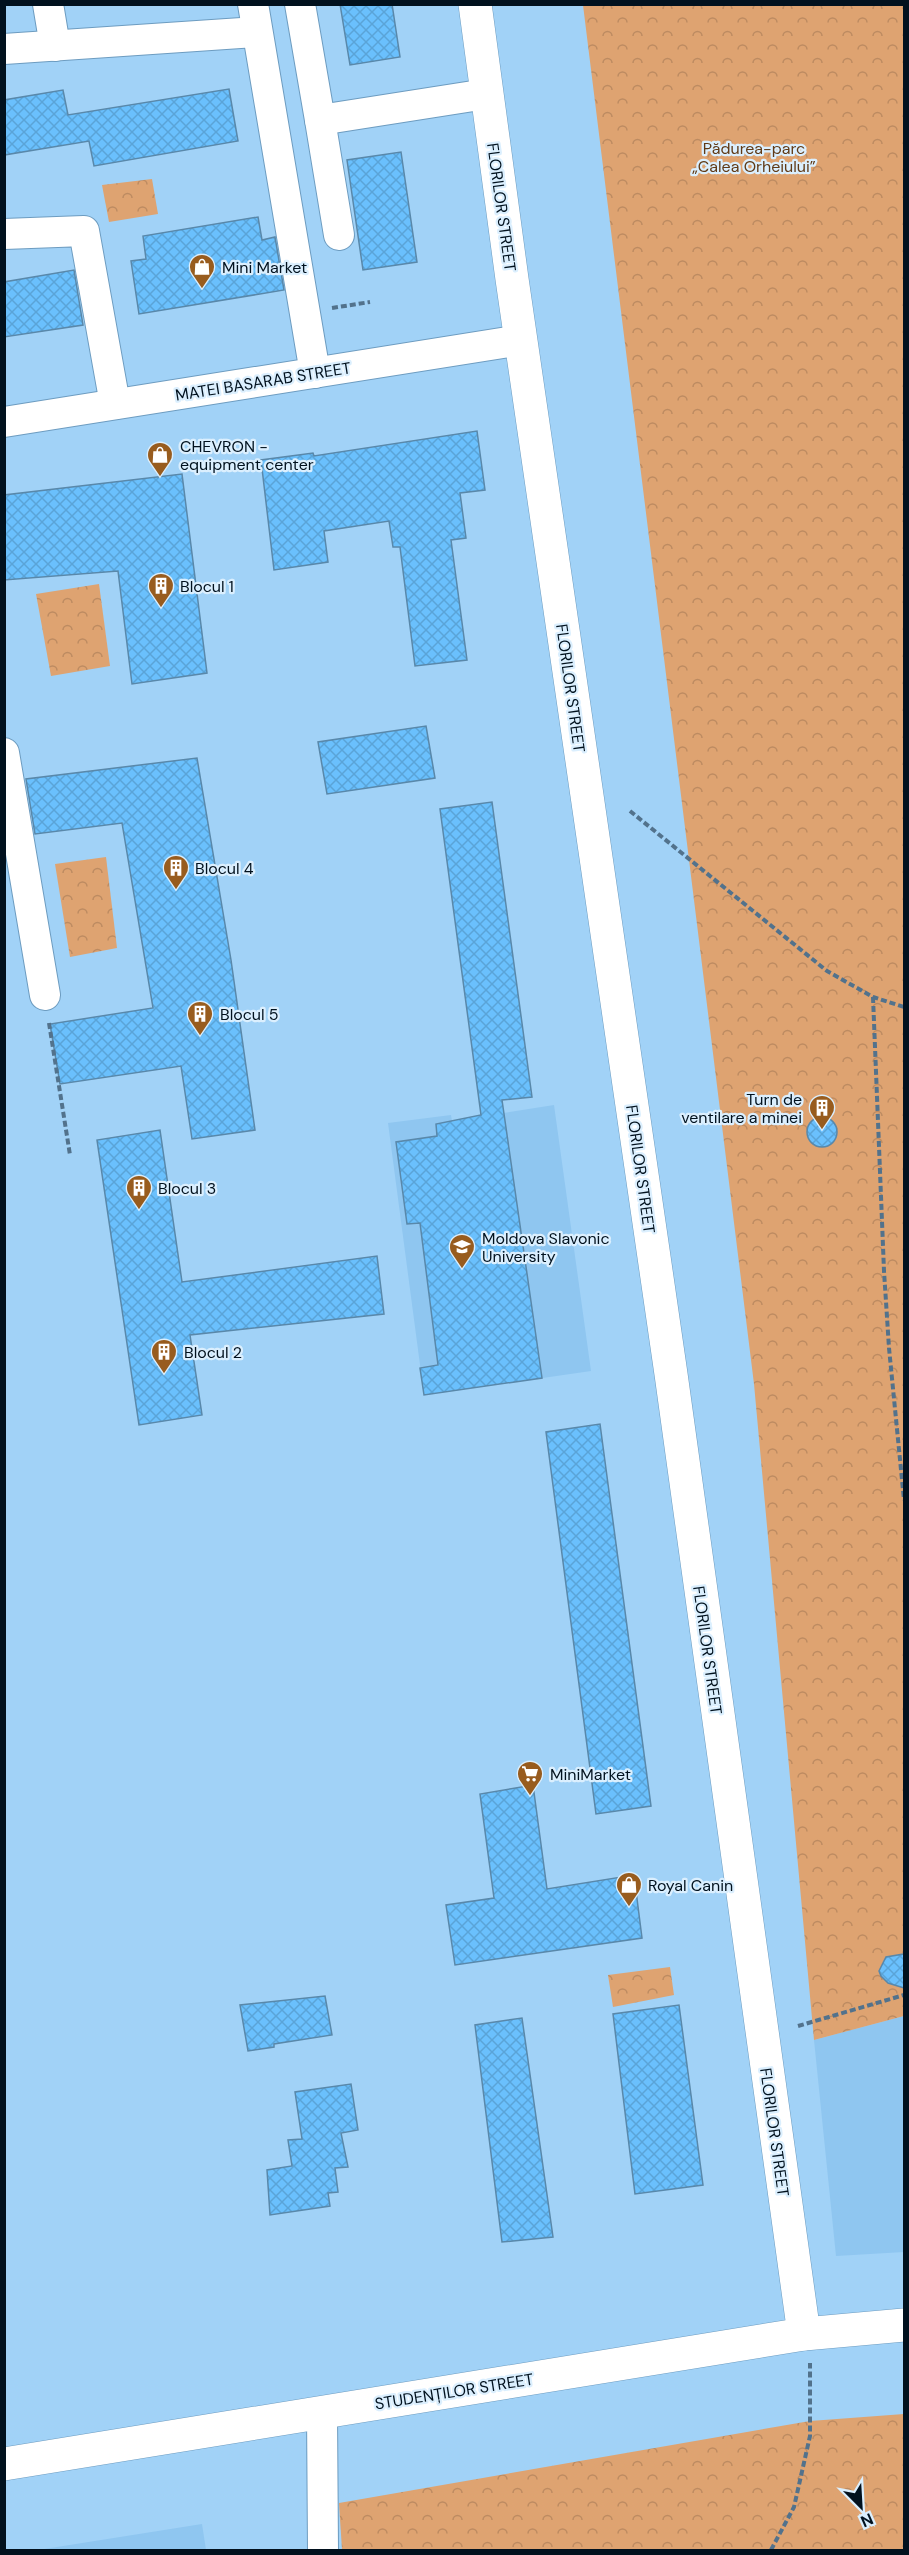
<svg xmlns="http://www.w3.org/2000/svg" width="909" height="2555" font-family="'DM Sans',sans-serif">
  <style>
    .built { fill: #8fc6f0 }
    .forest { fill: url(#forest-crowns) }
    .building { fill: url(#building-cross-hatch); stroke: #5988aa; stroke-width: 1.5 }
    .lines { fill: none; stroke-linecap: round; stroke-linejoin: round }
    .minor-casing { stroke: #6d9cc0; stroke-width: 32 }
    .major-casing { stroke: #6d9cc0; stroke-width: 34 }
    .path { stroke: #52728c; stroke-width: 4; stroke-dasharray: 6 3; stroke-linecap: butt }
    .minor { stroke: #fff; stroke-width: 30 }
    .major { stroke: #fff; stroke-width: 33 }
    .labels { text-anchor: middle; stroke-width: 4.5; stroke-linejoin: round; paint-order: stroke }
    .park-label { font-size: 16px; fill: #603a16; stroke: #dbeffe }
    .street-label { font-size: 16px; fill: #01111e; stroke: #dbeffe }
    .poi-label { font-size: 16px; fill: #01111e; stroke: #dbeffe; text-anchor: start }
  </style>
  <defs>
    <pattern id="forest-crowns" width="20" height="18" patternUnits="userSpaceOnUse" patternTransform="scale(1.5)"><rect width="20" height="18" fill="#dea371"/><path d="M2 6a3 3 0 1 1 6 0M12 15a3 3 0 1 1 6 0" fill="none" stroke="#bd8b61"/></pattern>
    <pattern id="building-cross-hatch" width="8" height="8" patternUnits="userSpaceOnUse" patternTransform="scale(1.5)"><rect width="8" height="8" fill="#6ac0fd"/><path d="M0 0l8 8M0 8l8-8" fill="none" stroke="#5aa4d8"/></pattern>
  </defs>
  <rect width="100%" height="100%" fill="#a1d2f7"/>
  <!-- built -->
  <g class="built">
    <polygon points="554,1105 591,1371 424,1395 388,1123 451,1115 452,1121"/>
    <polygon points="904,2016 904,2252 836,2256 814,2040"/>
    <polygon points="202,2524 206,2550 38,2550"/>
  </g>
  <!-- forest -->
  <g class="forest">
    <polygon points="583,5 904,5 904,2016 814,2040 754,1384"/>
    <polygon points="152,179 158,214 109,222 102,185"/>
    <polygon points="99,584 110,666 51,676 36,594"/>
    <polygon points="106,857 117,948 70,957 55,864"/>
    <polygon points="670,1967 674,1995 613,2007 608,1975"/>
    <polygon points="904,2414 904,2550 342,2550 339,2503 810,2421"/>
  </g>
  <!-- building -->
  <g class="building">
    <polygon points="340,4 392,4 400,57 350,65"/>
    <polygon points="229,89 238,141 94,166 89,141 4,155 4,100 63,90 68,115"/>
    <polygon points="401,152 417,262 363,270 347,160"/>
    <polygon points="258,217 262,240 275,237 284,290 139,314 131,261 146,259 143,236"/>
    <polygon points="74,270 83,325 4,337 4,282"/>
    <polygon points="477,431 485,490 460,493 466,538 451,540 467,660 415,666 400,547 393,547 389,521 324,531 328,562 274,570 261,460 313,453 314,456"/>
    <polygon points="182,474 207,673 132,684 118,571 4,580 4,495"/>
    <polygon points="426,726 435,778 327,794 318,742"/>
    <polygon points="197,758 231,960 255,1130 192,1139 181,1066 60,1084 50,1024 153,1008 122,823 35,834 26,779"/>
    <polygon points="492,802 532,1097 502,1100 542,1378 424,1395 420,1368 438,1365 420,1223 407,1224 396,1142 437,1136 436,1124 481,1115 440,809"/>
    <circle cx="822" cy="1132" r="15"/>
    <polygon points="160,1130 182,1282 377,1256 384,1314 190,1335 202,1415 139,1425 97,1140"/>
    <polygon points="600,1424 651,1806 596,1814 546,1432"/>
    <polygon points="533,1785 547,1889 634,1875 642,1938 455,1965 446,1905 494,1898 480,1794"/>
    <polygon points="904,1954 904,1988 888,1983 881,1976 879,1971 886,1957"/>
    <polygon points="325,1996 332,2035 274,2044 274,2047 248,2051 240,2005"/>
    <polygon points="679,2005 703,2185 635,2194 613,2014"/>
    <polygon points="522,2018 553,2237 502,2242 475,2025"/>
    <polygon points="351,2084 358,2130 341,2133 348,2167 335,2168 338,2192 328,2193 330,2206 270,2215 267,2170 292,2166 288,2140 302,2139 295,2092"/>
  </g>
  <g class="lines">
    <defs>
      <g id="minor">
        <polyline points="48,4 55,46"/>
        <polyline points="253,4 315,373"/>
        <polyline points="300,4 320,120 486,94"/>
        <polyline points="4,49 257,32"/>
        <polyline points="320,120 339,235"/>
        <polyline points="4,234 84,231 115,404"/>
        <polyline points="4,422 521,340"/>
        <polyline points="4,753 45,995"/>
        <polyline points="322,2412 323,2550"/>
      </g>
      <g id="major">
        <polyline points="475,4 512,279 671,1374 804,2334"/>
        <polyline points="4,2464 804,2334 904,2325"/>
      </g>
    </defs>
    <!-- minor casing -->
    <use href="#minor" class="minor-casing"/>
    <!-- major casing -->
    <use href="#major" class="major-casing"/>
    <!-- path -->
    <g class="path">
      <polyline points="332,308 370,302"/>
      <polyline points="630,811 827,971 873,997 904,1007"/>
      <polyline points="873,997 884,1271 889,1348 904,1500"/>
      <polyline points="49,1023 70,1155"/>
      <polyline points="798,2026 904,1995"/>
      <polyline points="771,2550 794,2507 810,2436 810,2363"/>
    </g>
    <!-- minor -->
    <use href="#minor" class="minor"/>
    <!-- major -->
    <use href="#major" class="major"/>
  </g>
  <!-- icons -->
  <defs>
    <symbol id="shop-pin" viewBox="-11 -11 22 30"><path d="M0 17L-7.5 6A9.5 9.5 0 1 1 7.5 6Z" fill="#985c1e" stroke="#dbeffe"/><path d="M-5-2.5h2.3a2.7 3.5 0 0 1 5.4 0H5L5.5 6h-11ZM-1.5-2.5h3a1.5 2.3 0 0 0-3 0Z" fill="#fff"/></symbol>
    <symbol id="building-pin" viewBox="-11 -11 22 30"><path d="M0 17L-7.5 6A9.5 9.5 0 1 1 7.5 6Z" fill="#985c1e" stroke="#dbeffe"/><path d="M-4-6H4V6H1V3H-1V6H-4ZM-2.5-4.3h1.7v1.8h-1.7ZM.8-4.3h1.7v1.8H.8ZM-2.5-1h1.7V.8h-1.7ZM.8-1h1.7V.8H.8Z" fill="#fff"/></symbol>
    <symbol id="university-pin" viewBox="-11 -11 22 30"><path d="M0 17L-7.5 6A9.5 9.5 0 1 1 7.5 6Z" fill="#985c1e" stroke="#dbeffe"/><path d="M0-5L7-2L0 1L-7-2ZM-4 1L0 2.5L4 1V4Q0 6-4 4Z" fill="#fff"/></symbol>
    <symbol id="supermarket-pin" viewBox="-11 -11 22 30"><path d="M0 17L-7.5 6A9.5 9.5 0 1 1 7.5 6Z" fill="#985c1e" stroke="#dbeffe"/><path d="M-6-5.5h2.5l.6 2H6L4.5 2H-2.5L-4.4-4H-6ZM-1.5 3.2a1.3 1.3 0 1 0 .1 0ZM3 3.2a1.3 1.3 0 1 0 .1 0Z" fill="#fff"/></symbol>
  </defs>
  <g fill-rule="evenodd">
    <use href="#shop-pin" x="187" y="252" width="30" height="40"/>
    <use href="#shop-pin" x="145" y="440" width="30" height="40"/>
    <use href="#building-pin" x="146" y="571" width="30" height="40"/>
    <use href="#building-pin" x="161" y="853" width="30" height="40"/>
    <use href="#building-pin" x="185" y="999" width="30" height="40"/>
    <use href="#building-pin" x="807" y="1093" width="30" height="40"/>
    <use href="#building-pin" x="124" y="1173" width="30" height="40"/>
    <use href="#university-pin" x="447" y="1232" width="30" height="40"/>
    <use href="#building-pin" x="149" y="1337" width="30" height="40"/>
    <use href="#supermarket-pin" x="515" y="1759" width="30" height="40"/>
    <use href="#shop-pin" x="614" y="1870" width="30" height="40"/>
  </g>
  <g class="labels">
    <!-- park labels -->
    <g class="park-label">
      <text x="754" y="154">Pădurea-parc<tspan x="754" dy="18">„Calea Orheiului”</tspan></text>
    </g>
    <!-- street labels -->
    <g class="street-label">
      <text transform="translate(502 207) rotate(82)" y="6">FLORILOR STREET</text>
      <text transform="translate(263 381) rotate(-9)" y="6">MATEI BASARAB STREET</text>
      <text transform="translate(571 688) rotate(82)" y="6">FLORILOR STREET</text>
      <text transform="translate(641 1169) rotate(82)" y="6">FLORILOR STREET</text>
      <text transform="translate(708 1650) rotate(82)" y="6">FLORILOR STREET</text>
      <text transform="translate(775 2132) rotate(82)" y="6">FLORILOR STREET</text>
      <text transform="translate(454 2391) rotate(-9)" y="6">STUDENȚILOR STREET</text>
    </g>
    <!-- poi labels -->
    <g class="poi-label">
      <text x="222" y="273">Mini Market</text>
      <text x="180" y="452">CHEVRON -<tspan x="180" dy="18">equipment center</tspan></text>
      <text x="180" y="592">Blocul 1</text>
      <text x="195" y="874">Blocul 4</text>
      <text x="220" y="1020">Blocul 5</text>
      <text x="802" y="1105" text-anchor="end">Turn de<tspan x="802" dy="18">ventilare a minei</tspan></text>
      <text x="158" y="1194">Blocul 3</text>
      <text x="482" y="1244">Moldova Slavonic<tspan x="482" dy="18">University</tspan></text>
      <text x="184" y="1358">Blocul 2</text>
      <text x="550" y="1780">MiniMarket</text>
      <text x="648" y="1891">Royal Canin</text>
    </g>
  </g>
  <!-- border -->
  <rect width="909" height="2555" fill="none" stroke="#01111e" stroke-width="12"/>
  <!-- north arrow -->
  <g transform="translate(861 2507) rotate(156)" stroke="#dbeffe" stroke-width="4.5" paint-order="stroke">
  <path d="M0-4.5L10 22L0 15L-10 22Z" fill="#01111e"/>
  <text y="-9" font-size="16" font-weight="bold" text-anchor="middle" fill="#01111e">N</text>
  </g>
</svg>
